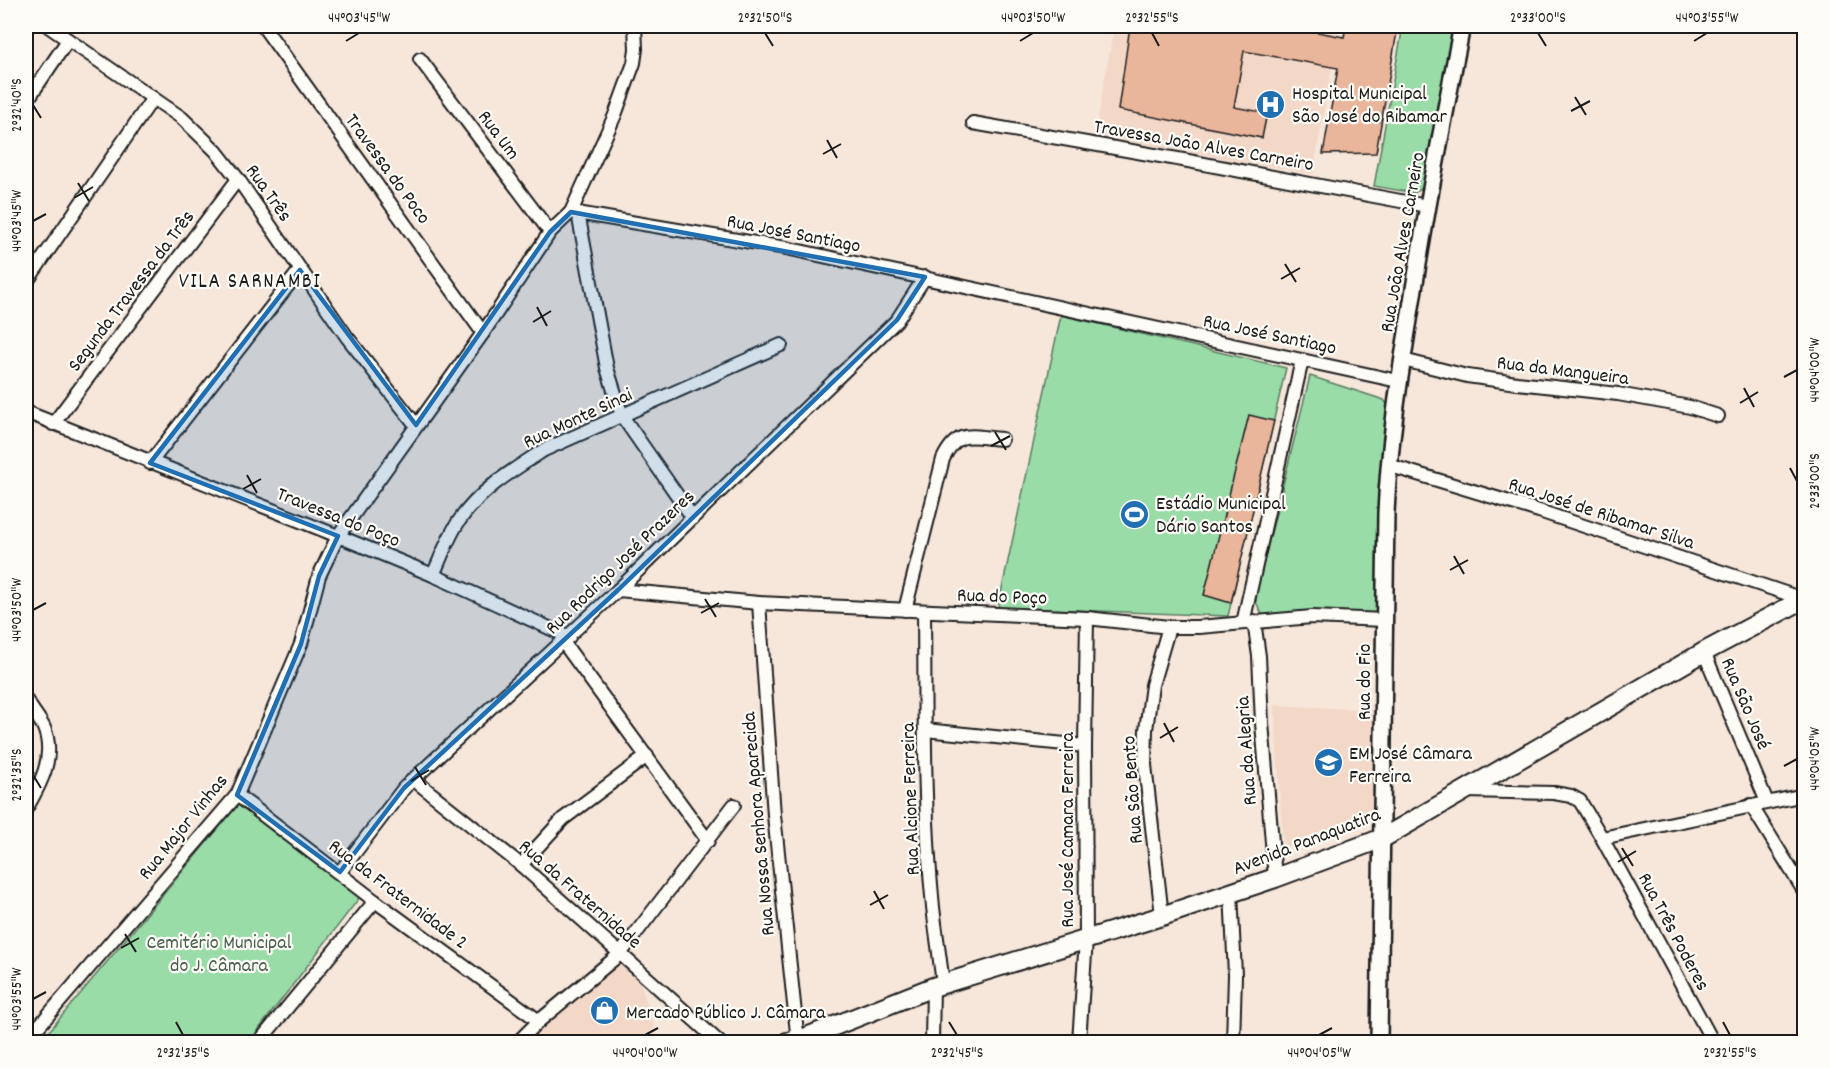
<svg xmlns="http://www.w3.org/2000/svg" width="1830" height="1068" font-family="Dekko,sans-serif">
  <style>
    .built { fill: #f3d8c8 }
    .green { fill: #99dca8; stroke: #5a7c62; stroke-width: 1.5 }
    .building { fill: #e9b59b; stroke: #1c1c1c; stroke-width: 1.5 }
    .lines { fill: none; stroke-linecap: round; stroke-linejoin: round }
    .minor-casing { stroke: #1c1c1c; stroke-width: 16 }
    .tertiary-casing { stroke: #1c1c1c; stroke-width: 20 }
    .secondary-casing { stroke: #1c1c1c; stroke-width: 22 }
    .minor { stroke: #fdfcf7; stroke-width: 12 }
    .tertiary { stroke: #fdfcf7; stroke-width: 15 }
    .secondary { stroke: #fdfcf7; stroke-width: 18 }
    .marked { fill: #1f6fb2; fill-opacity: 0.2; stroke: #1f6fb2; stroke-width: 4.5; stroke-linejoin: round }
    .ticks { fill: none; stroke: #1c1c1c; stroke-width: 2 }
    .labels { text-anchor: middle; stroke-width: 4.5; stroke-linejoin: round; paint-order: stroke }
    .poi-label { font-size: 20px; fill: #1c1c1c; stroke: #fdfcf7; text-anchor: start }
    .street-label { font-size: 20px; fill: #1c1c1c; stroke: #fdfcf7 }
    .park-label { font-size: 20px; fill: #485f4d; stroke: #fdfcf7 }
    .neighbourhood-label { font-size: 21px; letter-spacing: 1.5px; fill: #1c1c1c; stroke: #fdfcf7 }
    .neatline { fill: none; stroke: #1c1c1c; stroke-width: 2 }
    .ticks-label { font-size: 15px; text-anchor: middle; fill: #1c1c1c }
  </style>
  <rect width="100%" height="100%" fill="#f7e7db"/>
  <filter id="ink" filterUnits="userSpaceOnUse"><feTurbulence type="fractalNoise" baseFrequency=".0167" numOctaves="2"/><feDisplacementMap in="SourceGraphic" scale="12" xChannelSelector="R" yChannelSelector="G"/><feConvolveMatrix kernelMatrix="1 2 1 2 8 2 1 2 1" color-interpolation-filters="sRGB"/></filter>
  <g filter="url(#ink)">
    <!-- built -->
    <g class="built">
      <polygon points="1114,26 1130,26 1121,76 1150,81 1122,83 1118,110 1262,137 1267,113 1181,97 1194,88 1236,96 1244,51 1327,66 1332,35 1313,31 1313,26 1339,26 1313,174 1095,135"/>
      <polygon points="1274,705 1379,710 1377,816 1283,848"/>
      <polygon points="625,965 638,975 659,1042 541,1042 538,1033 584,989 620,966"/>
    </g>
    <!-- green -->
    <g class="green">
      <polygon points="1403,26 1454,26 1423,188 1414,193 1374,186"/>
      <polygon points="1061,315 1286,368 1228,616 998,607"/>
      <polygon points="1310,376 1384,400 1389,407 1381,612 1375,618 1266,615 1262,614 1256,602 1256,594"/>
      <polygon points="238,805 360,897 249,1042 65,1042 45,1036"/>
    </g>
    <!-- building -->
    <g class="building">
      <polygon points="1130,26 1313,26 1312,31 1344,37 1346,26 1398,26 1376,153 1323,154 1338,68 1244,51 1234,107 1267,113 1262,138 1118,110"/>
      <polygon points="1249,415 1274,421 1231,603 1204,595"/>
    </g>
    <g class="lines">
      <defs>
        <g id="minor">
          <polyline points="48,26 182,118 216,151 238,179 347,337 416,425"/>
          <polyline points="263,26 483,333"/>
          <polyline points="420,59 550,232"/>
          <polyline points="26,102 68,40"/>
          <polyline points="973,123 1183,160 1427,206"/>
          <polyline points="571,212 615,115 634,63 636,49 635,26"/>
          <polyline points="578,213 607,368 622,416 693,518"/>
          <polyline points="26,283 153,98"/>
          <polyline points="1403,360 1467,376 1517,383 1618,394 1690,407 1718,416"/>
          <polyline points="26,412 338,536 433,575 569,637"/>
          <polyline points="53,424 238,179"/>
          <polyline points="150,463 300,270"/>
          <polyline points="1388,465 1539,511 1803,599"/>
          <path d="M433,575C441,558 448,537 459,521C480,490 513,470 544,450L781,345"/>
          <polyline points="618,590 759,603 1087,618 1169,627 1199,627 1312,617 1385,620"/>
          <polyline points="759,603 774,815 798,1042"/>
          <path d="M905,610L943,459C958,428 971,437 1002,439"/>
          <path d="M924,611C925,710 923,809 933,907C936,933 940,959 943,984"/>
          <polyline points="1254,621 1259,656 1262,723 1275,878"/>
          <polyline points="1243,623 1302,360"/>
          <polyline points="563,642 708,841"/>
          <polyline points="1704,652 1767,802"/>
          <path d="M26,700C31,709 40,719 44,728C56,757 40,785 26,809"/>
          <polyline points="925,730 1085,746"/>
          <polyline points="413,779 521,865 719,1042"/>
          <polyline points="1466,791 1554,793 1571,796 1580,801 1602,838 1713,1042"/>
          <polyline points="237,795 375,901 539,1021"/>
          <polyline points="1751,805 1804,891"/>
          <polyline points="1602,838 1804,795"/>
          <polyline points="521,865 563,819 647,756"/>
          <polyline points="340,872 404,788 618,590 897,320 925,277"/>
          <polyline points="1231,892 1235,975 1233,1042"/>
          <polyline points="1162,916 1145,765 1146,730 1152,685 1169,627"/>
          <polyline points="26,1041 237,795 301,644 319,576 338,536 483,333 550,232 571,212 786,248 1398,381"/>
          <polyline points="259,1042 375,901"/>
          <polyline points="518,1042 539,1021 620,954 734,805"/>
          <polyline points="932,1042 933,987"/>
          <polyline points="1079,1042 1086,939 1085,746 1087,618"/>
        </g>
        <path id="tertiary" d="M1379,1042L1386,513C1389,446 1399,380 1410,314C1425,217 1443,121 1462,26"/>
        <polyline id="secondary" points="787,1042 799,1040 933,987 1162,916 1275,878 1383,838 1704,652 1804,599"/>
      </defs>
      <!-- minor casing -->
      <use href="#minor" class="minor-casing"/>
      <!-- tertiary casing -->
      <use href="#tertiary" class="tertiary-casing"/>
      <!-- secondary casing -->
      <use href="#secondary" class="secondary-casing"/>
      <!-- minor -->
      <use href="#minor" class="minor"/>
      <!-- tertiary -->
      <use href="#tertiary" class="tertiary"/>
      <!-- secondary -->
      <use href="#secondary" class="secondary"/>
    </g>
  </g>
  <!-- marked area -->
  <path class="marked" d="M571,212L925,277L897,320L618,590L404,788L340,872L237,795L301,644L319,576L338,536L150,463L300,270L416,425L550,232Z"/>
  <!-- ticks -->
  <path class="ticks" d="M765,33L773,46M1152,33L1159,46M1538,33L1546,46M346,41L359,33M1020,41L1033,33M1694,41L1707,33M1575,97L1586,115M33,105L41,118M1571,111L1590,101M827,140L837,158M823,154L841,144M78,183L89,201M74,198L93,187M33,221L46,214M1285,264L1296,282M1281,279L1300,268M537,307L547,326M533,322L551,311M1784,377L1797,370M1744,388L1754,407M1740,403L1758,392M995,432L1006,450M991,446L1010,436M1790,468L1797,481M247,475L257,493M243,489L261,479M1454,556L1464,574M1450,570L1468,560M705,599L716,617M33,610L46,603M701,613L719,603M1164,723L1174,742M1160,738L1178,727M1784,766L1797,759M415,767L426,785M33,775L41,788M411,781L429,770M1622,848L1633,866M1618,862L1636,851M874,891L884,909M870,905L888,895M125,934L136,952M121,948L139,938M33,999L46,992M176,1022L183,1035M949,1022L957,1035M1723,1022L1730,1035M645,1035L658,1028M1319,1035L1332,1028"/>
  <!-- icons -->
  <defs>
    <symbol id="hospital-disc" viewBox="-11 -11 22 22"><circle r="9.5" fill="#1f6fb2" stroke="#fdfcf7"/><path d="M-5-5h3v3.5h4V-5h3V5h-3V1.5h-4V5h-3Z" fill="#fff"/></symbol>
    <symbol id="stadium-disc" viewBox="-11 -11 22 22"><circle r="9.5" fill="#1f6fb2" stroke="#fdfcf7"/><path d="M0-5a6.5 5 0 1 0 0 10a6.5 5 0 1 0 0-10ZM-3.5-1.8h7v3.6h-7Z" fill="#fff"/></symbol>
    <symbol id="school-disc" viewBox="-11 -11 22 22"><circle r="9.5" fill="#1f6fb2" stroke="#fdfcf7"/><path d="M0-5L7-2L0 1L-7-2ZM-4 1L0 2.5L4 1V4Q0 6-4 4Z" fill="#fff"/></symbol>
    <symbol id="shop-disc" viewBox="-11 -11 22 22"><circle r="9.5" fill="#1f6fb2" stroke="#fdfcf7"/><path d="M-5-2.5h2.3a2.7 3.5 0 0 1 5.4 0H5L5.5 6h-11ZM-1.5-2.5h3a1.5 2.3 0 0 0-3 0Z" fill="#fff"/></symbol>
  </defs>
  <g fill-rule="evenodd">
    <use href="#hospital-disc" x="1254" y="88" width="33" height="33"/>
    <use href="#stadium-disc" x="1118" y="498" width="33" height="33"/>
    <use href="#school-disc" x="1312" y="746" width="33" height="33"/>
    <use href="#shop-disc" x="588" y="994" width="33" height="33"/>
  </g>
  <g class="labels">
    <!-- poi labels -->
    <g class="poi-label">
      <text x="1292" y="99">Hospital Municipal<tspan x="1292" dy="23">São José do Ribamar</tspan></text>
      <text x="1156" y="509">Estádio Municipal<tspan x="1156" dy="23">Dário Santos</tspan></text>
      <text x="1349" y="759">EM José Câmara<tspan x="1349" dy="23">Ferreira</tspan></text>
      <text x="626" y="1018">Mercado Público J. Câmara</text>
    </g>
    <!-- street labels -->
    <g class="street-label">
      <text transform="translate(500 134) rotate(53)" y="7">Rua Um</text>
      <text transform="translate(1204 144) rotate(10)" y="7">Travessa João Alves Carneiro</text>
      <text transform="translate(389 168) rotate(54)" y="7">Travessa do Poco</text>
      <text transform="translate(270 192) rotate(55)" y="7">Rua Três</text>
      <text transform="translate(794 232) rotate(11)" y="7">Rua José Santiago</text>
      <text transform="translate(1401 242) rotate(-80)" y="7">Rua João Alves Carneiro</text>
      <text transform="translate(130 290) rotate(-53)" y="7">Segunda Travessa da Três</text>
      <text transform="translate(1270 333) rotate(12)" y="7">Rua José Santiago</text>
      <text transform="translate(1563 369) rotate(7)" y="7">Rua da Mangueira</text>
      <text transform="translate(577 417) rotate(-25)" y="7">Rua Monte Sinai</text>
      <text transform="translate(1602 512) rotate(18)" y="7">Rua José de Ribamar Silva</text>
      <text transform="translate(339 516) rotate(22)" y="7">Travessa do Poço</text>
      <text transform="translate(619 561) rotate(-44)" y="7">Rua Rodrigo José Prazeres</text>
      <text transform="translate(1002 595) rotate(2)" y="7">Rua do Poço</text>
      <text transform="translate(1363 682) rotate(-90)" y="7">Rua do Fio</text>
      <text transform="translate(1747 703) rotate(67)" y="7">Rua São José</text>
      <text transform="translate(1245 751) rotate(-94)" y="7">Rua da Alegria</text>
      <text transform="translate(1131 790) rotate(-94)" y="7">Rua São Bento</text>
      <text transform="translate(909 799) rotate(-92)" y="7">Rua Alcione Ferreira</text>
      <text transform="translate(757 824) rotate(-95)" y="7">Rua Nossa Senhora Aparecida</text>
      <text transform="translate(182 826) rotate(-51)" y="7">Rua Major Vinhas</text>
      <text transform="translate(1066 830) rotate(-90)" y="7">Rua José Camara Ferreira</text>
      <text transform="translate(1306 840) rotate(-21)" y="7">Avenida Panaquatira</text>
      <text transform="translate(399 893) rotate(37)" y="7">Rua da Fraternidade 2</text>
      <text transform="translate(581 893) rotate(41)" y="7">Rua da Fraternidade</text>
      <text transform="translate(1675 931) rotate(62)" y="7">Rua Três Poderes</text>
    </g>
    <!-- park labels -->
    <g class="park-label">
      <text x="219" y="948">Cemitério Municipal<tspan x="219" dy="23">do J. Câmara</tspan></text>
    </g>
    <!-- neighbourhood labels -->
    <g class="neighbourhood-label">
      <text x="250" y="287">VILA SARNAMBI</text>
    </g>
  </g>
  <!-- margin -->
  <rect width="1830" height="1068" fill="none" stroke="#fdfcf7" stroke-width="66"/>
  <rect x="33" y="33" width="1764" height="1002" class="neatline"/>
  <g class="ticks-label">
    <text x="359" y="22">44°03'45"W</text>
    <text x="765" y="22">2°32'50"S</text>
    <text x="1033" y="22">44°03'50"W</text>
    <text x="1152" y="22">2°32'55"S</text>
    <text x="1538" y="22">2°33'00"S</text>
    <text x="1707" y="22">44°03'55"W</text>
    <text transform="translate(16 105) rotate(-90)" y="5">2°32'40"S</text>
    <text transform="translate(16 221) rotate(-90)" y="5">44°03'45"W</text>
    <text transform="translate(1814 370) rotate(-90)" y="5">44°04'00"W</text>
    <text transform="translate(1814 481) rotate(-90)" y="5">2°33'00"S</text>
    <text transform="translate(16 610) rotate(-90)" y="5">44°03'50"W</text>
    <text transform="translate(1814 759) rotate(-90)" y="5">44°04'05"W</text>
    <text transform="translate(16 775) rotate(-90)" y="5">2°32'35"S</text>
    <text transform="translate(16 999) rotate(-90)" y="5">44°03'55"W</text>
    <text x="183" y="1057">2°32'35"S</text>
    <text x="645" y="1057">44°04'00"W</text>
    <text x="957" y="1057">2°32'45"S</text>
    <text x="1319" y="1057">44°04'05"W</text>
    <text x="1730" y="1057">2°32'55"S</text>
  </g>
</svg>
